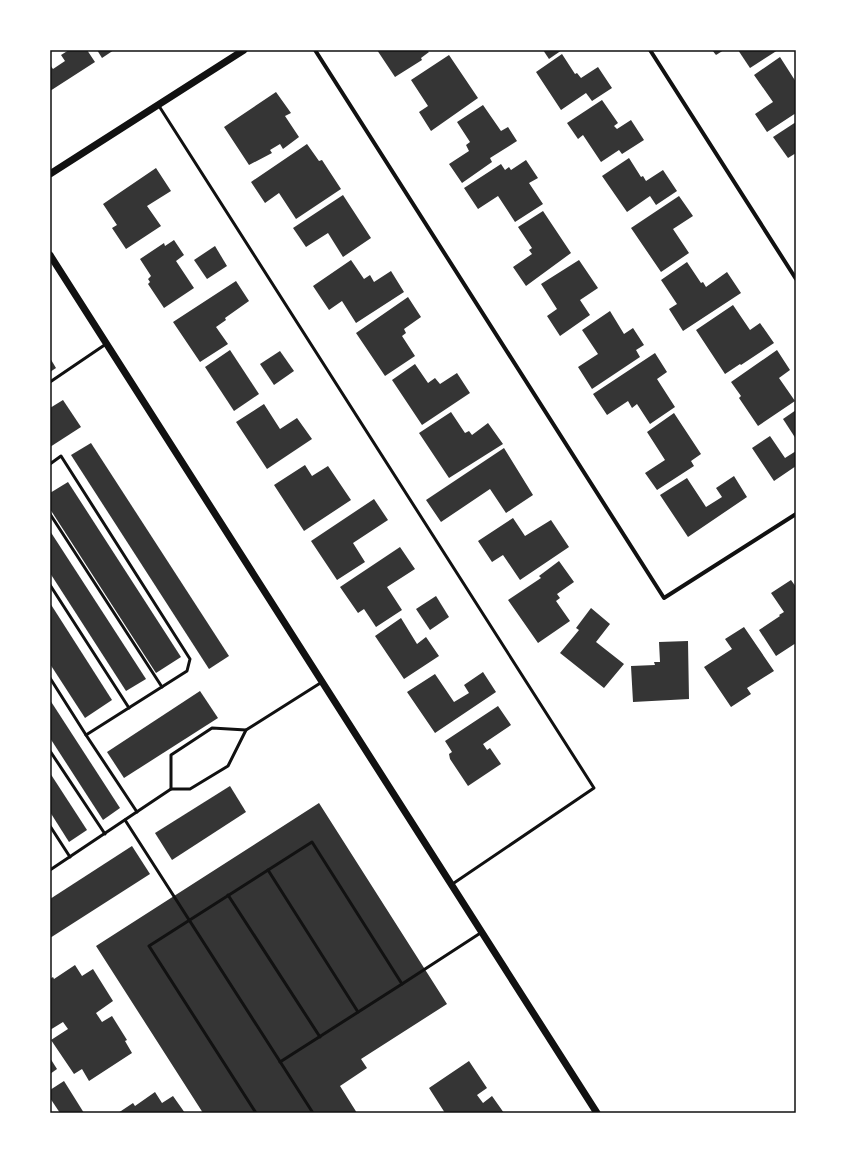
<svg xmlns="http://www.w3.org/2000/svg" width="846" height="1163" font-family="'Zilla Slab',serif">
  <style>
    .building { fill: #353535 }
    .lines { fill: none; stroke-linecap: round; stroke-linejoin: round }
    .service { stroke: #111; stroke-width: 3 }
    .minor { stroke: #111; stroke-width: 4 }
    .tertiary { stroke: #111; stroke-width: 7 }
    .neatline { fill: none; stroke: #111; stroke-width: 1.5 }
  </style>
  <rect width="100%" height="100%" fill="#fff"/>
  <!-- building -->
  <g class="building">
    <polygon points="69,50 87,50 95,62 50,91 50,65 53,69 65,61 61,55"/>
    <polygon points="97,50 114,50 102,58"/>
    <polygon points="377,50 427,50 429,52 421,58 422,60 395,77"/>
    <polygon points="543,50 562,50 549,59"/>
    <polygon points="712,50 724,50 716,55"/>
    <polygon points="738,50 778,50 750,68"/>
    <polygon points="562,54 575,74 577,73 581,78 598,67 612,88 592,101 586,93 561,110 536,72"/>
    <polygon points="449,55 478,98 431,131 419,112 428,106 411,80"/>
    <polygon points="780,57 796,82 796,113 767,132 755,114 773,102 754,75"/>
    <polygon points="276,92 291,113 285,116 299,137 283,149 280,144 270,150 272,153 249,165 224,127"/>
    <polygon points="602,100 618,123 614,126 617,129 631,120 644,140 622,154 619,150 601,162 583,135 578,139 567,123"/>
    <polygon points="483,105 501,131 508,127 517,141 490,158 492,162 462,183 449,164 469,151 466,145 470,142 457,122"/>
    <polygon points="796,122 796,153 788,158 773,137"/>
    <polygon points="307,144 319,161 322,160 341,189 296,219 279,193 265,203 251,182"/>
    <polygon points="629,158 641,177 643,176 646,181 663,170 677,191 656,205 650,196 627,212 602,176"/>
    <polygon points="526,160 538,178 529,183 543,204 515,222 498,196 478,209 464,188 501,164 505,170 509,167 511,170"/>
    <polygon points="156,168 171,191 147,206 161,226 126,249 112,228 117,225 103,204"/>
    <polygon points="343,195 371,238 343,257 328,233 306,247 293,228"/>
    <polygon points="679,196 693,216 673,229 689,253 661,272 631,228"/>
    <polygon points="543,211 571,253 526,286 513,267 532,254 529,250 532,248 518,227"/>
    <polygon points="174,240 184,255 176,261 194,288 164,308 148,284 150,282 148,279 151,276 140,259 164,243 165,246"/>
    <polygon points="215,246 227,266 207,279 194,260"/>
    <polygon points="351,260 364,279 370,275 374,282 391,271 404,292 356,323 342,301 329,310 313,286"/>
    <polygon points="579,260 598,288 580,300 590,315 560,336 547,316 557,309 541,284"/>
    <polygon points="687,262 701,283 703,282 706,287 727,272 741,293 683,331 669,309 677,304 661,280"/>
    <polygon points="236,281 249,301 225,318 226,320 216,327 228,344 200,362 173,322"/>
    <polygon points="408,297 421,317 404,329 406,333 402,336 415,356 385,376 356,333"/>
    <polygon points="733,305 750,330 760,323 774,343 741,365 740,364 725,374 696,330"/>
    <polygon points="610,311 624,334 633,328 644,345 636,350 640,357 592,389 578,367 598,354 582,330"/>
    <polygon points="230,350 259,394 234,411 205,367"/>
    <polygon points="777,350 790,370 779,378 795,401 758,426 739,398 741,396 731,382"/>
    <polygon points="280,351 294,371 274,385 260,364"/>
    <polygon points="655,353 667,372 657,379 675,407 650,424 637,404 632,408 628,401 607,415 593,394"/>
    <polygon points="50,358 56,368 50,372"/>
    <polygon points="415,364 428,383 435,378 440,384 457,373 470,393 422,425 392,380"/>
    <polygon points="63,400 81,427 50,447 50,408"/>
    <polygon points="264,404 280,429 297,418 312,439 267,469 236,422"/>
    <polygon points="796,410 796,439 783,419"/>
    <polygon points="451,412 465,433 469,431 472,435 488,423 503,444 449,478 419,433"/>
    <polygon points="674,413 701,454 691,461 694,466 657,490 645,473 665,460 647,432"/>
    <polygon points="770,436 785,458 796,451 796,466 774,481 752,448"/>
    <polygon points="91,443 229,656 209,669 71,455"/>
    <polygon points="504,448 533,495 506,513 490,489 441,522 426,500"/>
    <polygon points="305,465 312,476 328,466 351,500 304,531 274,485"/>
    <polygon points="734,476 747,497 688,537 660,495 687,478 706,507 722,497 716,488"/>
    <polygon points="68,482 181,657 156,673 50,509 50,493"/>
    <polygon points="374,499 388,520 353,543 365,562 337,580 311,541"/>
    <polygon points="513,518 525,536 551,520 569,547 520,580 503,555 492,562 478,541"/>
    <polygon points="50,531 146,679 126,691 50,573"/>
    <polygon points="400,547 415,569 387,587 402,610 376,627 364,609 358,613 340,587"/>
    <polygon points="559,561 574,582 557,594 560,598 556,601 570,621 538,643 508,600 541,578 539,576"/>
    <polygon points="791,580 796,587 796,643 776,656 759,630 780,616 779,615 784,612 771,593"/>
    <polygon points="436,596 449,617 430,630 416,609"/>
    <polygon points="50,603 112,700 85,718 50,664"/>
    <polygon points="591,608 610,624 596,642 624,664 604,688 560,653 579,630 576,628"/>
    <polygon points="401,618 417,644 426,637 439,656 404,679 375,636"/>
    <polygon points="744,627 774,671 747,688 751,694 731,707 704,667 732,649 725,639"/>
    <polygon points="688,641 689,699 633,702 631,666 655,665 654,662 660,662 659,642"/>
    <polygon points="483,672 496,692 435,733 407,692 435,674 454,702 469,693 464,685"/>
    <polygon points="200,691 218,718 124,778 107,752"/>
    <polygon points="50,700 120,808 103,820 50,738"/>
    <polygon points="498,706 511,725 483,744 487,750 490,748 501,764 468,786 450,759 449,754 452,752 445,741"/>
    <polygon points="50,773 87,830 69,842 50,812"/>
    <polygon points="230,786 246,812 172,860 155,833"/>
    <polygon points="319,803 447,1004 361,1059 367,1068 340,1086 357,1113 203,1113 96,946"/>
    <polygon points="132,846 150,874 50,938 50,899"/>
    <polygon points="75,965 82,976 93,969 113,1001 96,1013 102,1022 112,1016 127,1040 125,1041 132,1053 89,1081 82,1069 74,1074 51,1040 68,1029 63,1022 50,1030 50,979 53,977 54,979"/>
    <polygon points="50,1058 57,1069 50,1074"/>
    <polygon points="469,1061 487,1088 477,1095 483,1103 492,1096 504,1113 445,1113 429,1088"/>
    <polygon points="64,1081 84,1113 60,1113 50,1098 50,1090"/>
    <polygon points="155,1092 162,1103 173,1096 185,1113 118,1113 133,1103 135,1106"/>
  </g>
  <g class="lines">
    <!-- service -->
    <g class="service">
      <polyline points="159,106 594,788 451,885"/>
      <polyline points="50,382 106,344"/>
      <polyline points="50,464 61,456 190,659 187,671 86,735 137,812"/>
      <polyline points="50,514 162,687"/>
      <polyline points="50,585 129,708"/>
      <polyline points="50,678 86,735"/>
      <polyline points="50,751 105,834"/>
      <polyline points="171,789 171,755 212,728 246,730"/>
      <polyline points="125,820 313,1113"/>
      <polyline points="50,826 70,857"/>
      <polyline points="50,870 171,789 190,789 228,766 246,730 322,682"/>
      <polyline points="268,870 358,1012"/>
      <polyline points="228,895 320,1037"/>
      <polyline points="402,984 482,932"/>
      <polyline points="256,1113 149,946 312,842 402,984 280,1062"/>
    </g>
    <!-- minor -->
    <g class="minor">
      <polyline points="315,50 664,598 796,514"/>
      <polyline points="650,50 796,279"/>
    </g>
    <!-- tertiary -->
    <g class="tertiary">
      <polyline points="50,174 244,50"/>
      <polyline points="50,255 597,1113"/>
    </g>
  </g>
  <!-- border -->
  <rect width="846" height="1163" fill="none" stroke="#ffffff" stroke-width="102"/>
  <rect x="51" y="51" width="744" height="1061" class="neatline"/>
</svg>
